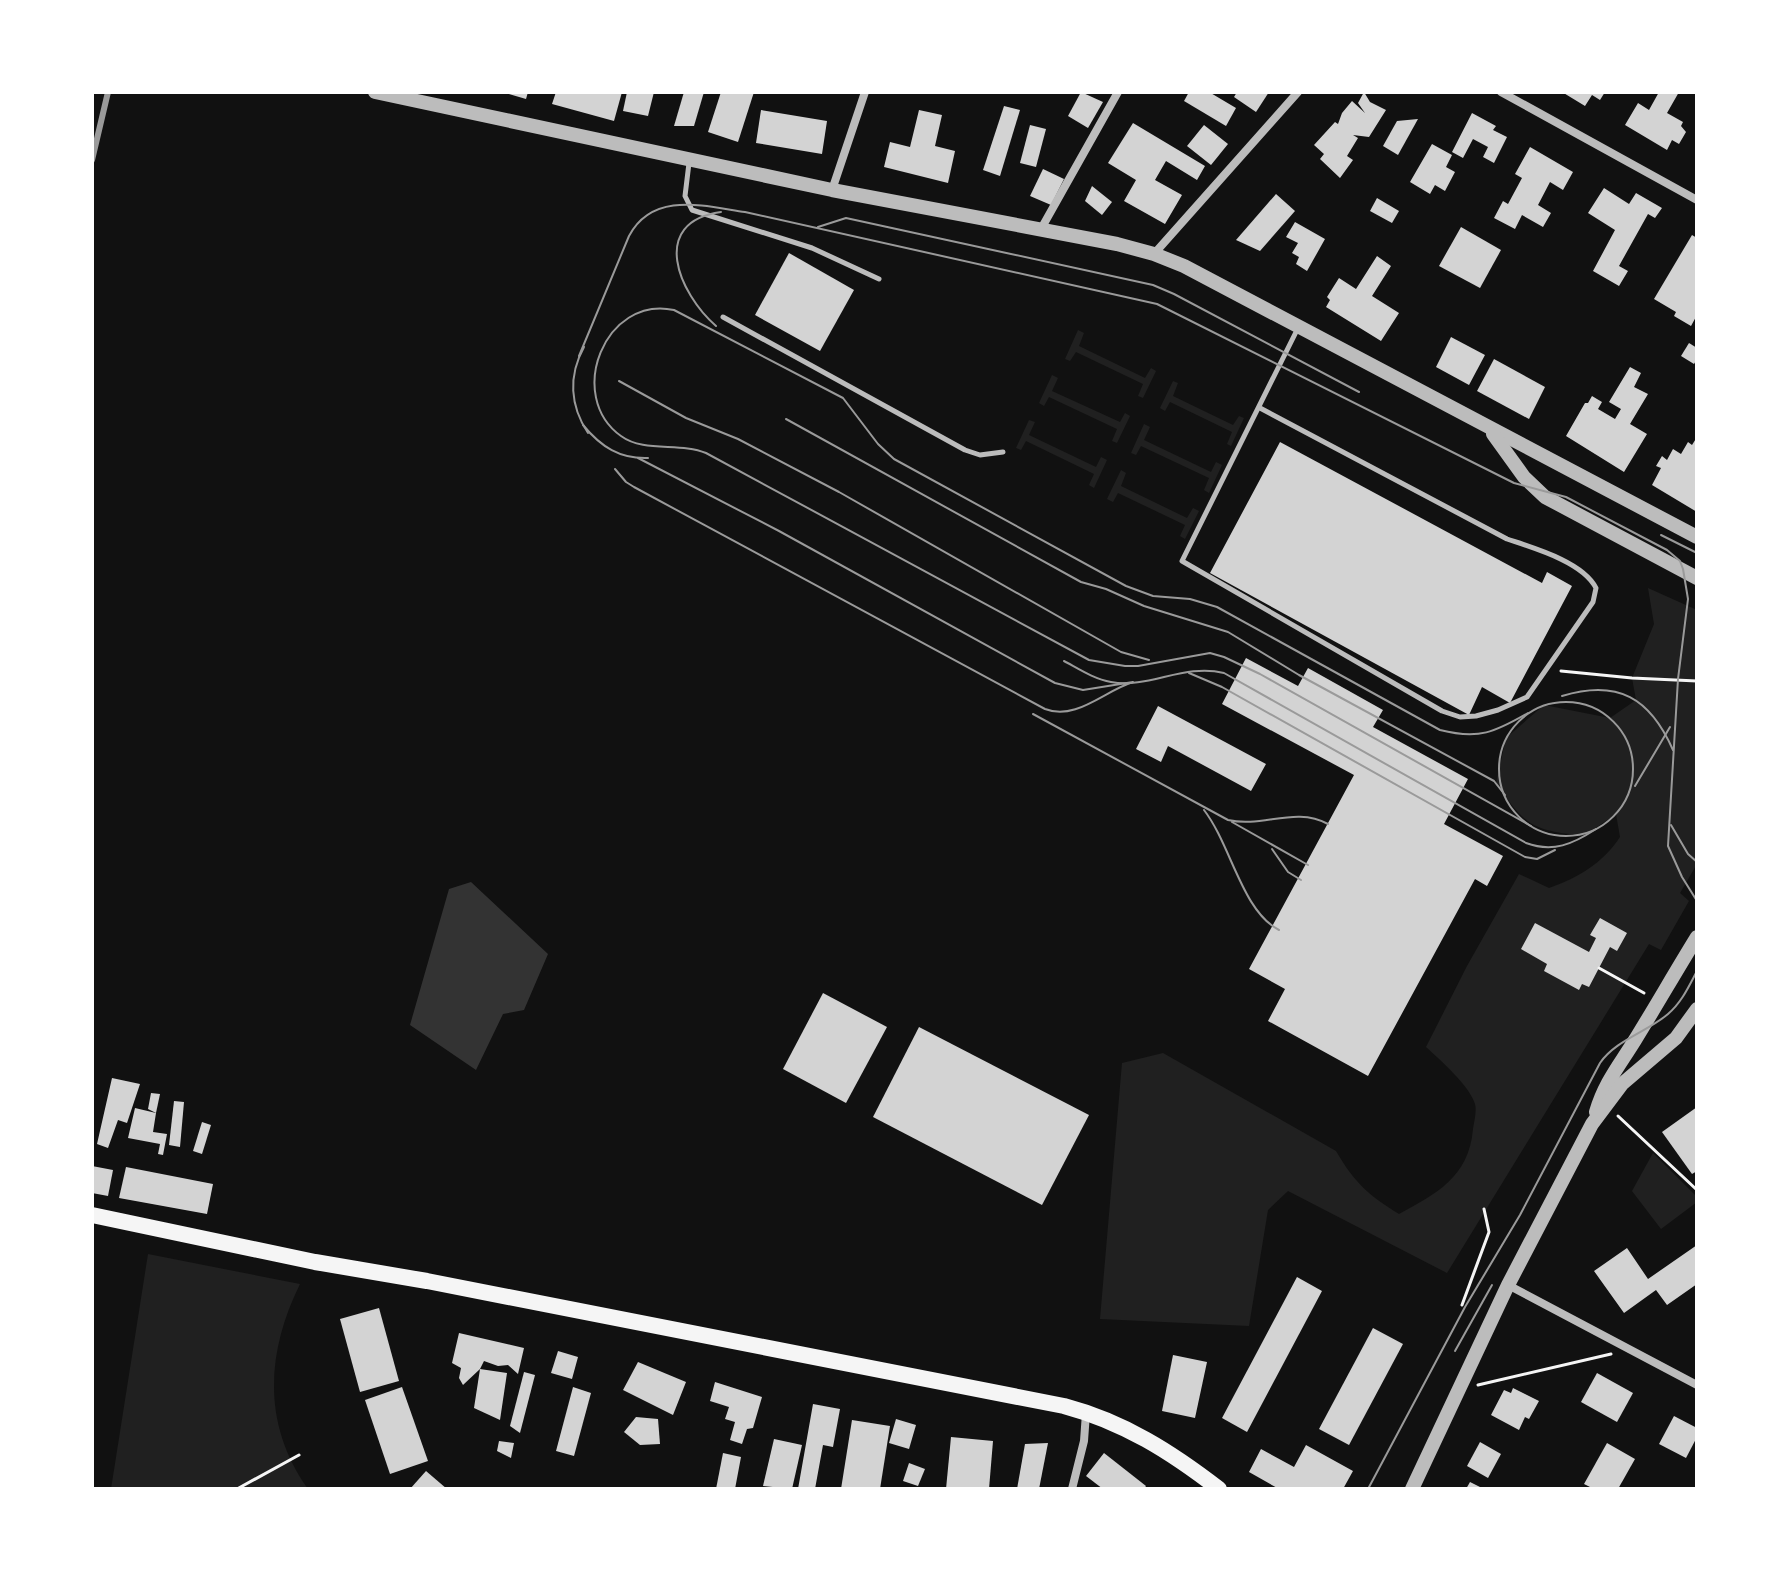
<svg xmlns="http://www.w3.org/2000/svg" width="1789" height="1581" font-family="'Source Sans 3',sans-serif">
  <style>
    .green { fill: #202020 }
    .water { fill: #333 }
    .building { fill: #d3d3d3 }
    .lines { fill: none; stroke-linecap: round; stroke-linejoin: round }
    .path { stroke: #f5f5f5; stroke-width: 3 }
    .service { stroke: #bcbcbc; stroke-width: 5 }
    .minor { stroke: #bcbcbc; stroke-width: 8 }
    .tertiary { stroke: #bcbcbc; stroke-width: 14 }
    .secondary { stroke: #f5f5f5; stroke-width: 16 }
    .tram { stroke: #9a9a9a; stroke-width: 2 }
    .rail { stroke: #9a9a9a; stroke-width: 6 }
  </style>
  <rect width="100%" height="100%" fill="#111"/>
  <!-- green -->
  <g class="green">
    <polygon points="1078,330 1084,333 1079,346 1145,378 1151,368 1156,371 1143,398 1138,396 1143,384 1076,352 1070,361 1065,359"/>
    <polygon points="1052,375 1058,378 1052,391 1120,422 1125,413 1130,416 1117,443 1112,441 1117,429 1049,397 1044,406 1039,403"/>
    <polygon points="1173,381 1178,383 1173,396 1233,425 1239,416 1244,418 1231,446 1227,444 1232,432 1170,402 1165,411 1160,408"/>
    <polygon points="1029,420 1035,422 1029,435 1096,467 1101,457 1107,460 1094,488 1089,485 1094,474 1026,441 1021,450 1016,448"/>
    <polygon points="1144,424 1150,427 1144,440 1211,472 1216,462 1222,465 1209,493 1204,490 1209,478 1141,446 1136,455 1131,453"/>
    <polygon points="1121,470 1126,473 1121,486 1187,518 1193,508 1199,511 1185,539 1180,536 1185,525 1118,493 1113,502 1107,499"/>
    <path d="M1648,588L1697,610V864L1680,893L1689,901L1661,950L1649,944L1447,1273L1288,1191L1268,1210L1249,1326L1100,1319L1122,1063L1163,1053L1336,1151C1354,1182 1368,1195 1399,1214C1436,1194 1469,1177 1473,1129C1474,1122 1477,1111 1475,1104C1470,1086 1440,1060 1426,1047L1467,966L1519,874L1549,888C1578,878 1603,863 1620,837L1616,814L1584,836C1532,830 1526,827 1496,783L1506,738L1544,705L1610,718L1636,700L1632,678L1654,624Z"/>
    <polygon points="1653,1153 1697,1197 1697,1202 1661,1229 1632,1191"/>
    <path d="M148,1254L300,1284C266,1353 262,1424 308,1489H111Z"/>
  </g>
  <!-- water -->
  <polygon class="water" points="471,882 548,954 524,1010 503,1014 476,1070 410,1025 449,889"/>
  <!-- building -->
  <g class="building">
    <polygon points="502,92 528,92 526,99"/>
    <polygon points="556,92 622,92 614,121 552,104"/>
    <polygon points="627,92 654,92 648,116 623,111"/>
    <polygon points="684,92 704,92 694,126 674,126"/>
    <polygon points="721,92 754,92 738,142 708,132"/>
    <polygon points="1081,92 1103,102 1088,128 1068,116"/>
    <polygon points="1189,92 1209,92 1236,108 1226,126 1184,101"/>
    <polygon points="1237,92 1269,92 1256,112 1234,97"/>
    <polygon points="1364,92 1370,102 1386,110 1369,137 1353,135 1358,138 1347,156 1353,160 1340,178 1320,159 1324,154 1314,145 1335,122 1338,124 1342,113 1352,101 1365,113 1358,103"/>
    <polygon points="1562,92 1605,92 1600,100 1592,95 1585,106"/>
    <polygon points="1659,92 1679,92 1667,113 1683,122 1681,126 1686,132 1679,144 1672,140 1667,150 1625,125 1638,103 1649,110"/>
    <polygon points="1004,106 1020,110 1000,176 983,170"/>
    <polygon points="761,110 827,121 822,154 756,143"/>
    <polygon points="919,110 942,115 935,146 955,151 948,183 884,167 890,142 910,147"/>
    <polygon points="1472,113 1496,126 1493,130 1507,137 1494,163 1483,157 1488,147 1473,139 1463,158 1452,152"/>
    <polygon points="1418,119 1398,155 1383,146 1397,121"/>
    <polygon points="1133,123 1205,166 1197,180 1166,161 1155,180 1182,195 1165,224 1124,201 1136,180 1108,163"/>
    <polygon points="1030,125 1046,129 1036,167 1020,163"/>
    <polygon points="1204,125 1228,144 1211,165 1187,146"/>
    <polygon points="1432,144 1452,155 1446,167 1455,172 1445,191 1435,185 1430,194 1410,182"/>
    <polygon points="1530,147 1573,172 1563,190 1550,182 1538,205 1551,213 1543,227 1522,215 1515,229 1494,218 1503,201 1508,204 1522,178 1515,174"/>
    <polygon points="1043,169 1064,179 1051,205 1030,196"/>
    <polygon points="1092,186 1112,202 1102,215 1085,201"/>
    <polygon points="1604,188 1629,204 1636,193 1662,208 1655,218 1648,214 1619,266 1628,271 1619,286 1593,271 1615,230 1588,213"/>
    <polygon points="1276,194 1295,211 1260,251 1236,240"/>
    <polygon points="1377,198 1399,211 1392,223 1370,211"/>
    <polygon points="1295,222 1325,239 1307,271 1296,264 1299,257 1292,253 1298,243 1286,237"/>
    <polygon points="1461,227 1501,250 1480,288 1439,266"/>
    <polygon points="1692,235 1697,238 1697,315 1691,326 1674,316 1676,312 1654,299"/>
    <polygon points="789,253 854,290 820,351 755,315"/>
    <polygon points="1377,256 1391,266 1372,296 1399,313 1381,341 1326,307 1330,300 1327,297 1339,278 1356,289"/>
    <polygon points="1451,337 1485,355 1469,385 1436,367"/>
    <polygon points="1689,343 1697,348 1697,359 1694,364 1681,356"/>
    <polygon points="1494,359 1545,387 1529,419 1477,391"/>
    <polygon points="1630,367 1641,373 1634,387 1648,394 1630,424 1647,434 1624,472 1566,436 1585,403 1588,403 1592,396 1602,402 1598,409 1615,419 1621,409 1609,402"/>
    <polygon points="1697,437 1697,512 1652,485 1661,468 1656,466 1662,456 1667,460 1673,449 1681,454 1688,442 1692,445"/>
    <polygon points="1280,442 1542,583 1547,572 1572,586 1510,703 1482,687 1469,715 1210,573"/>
    <polygon points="1246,658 1298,686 1308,668 1383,710 1373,727 1468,779 1444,824 1503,856 1487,886 1475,879 1368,1076 1268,1021 1285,989 1249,969 1354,775 1222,704"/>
    <polygon points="1158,706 1266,764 1251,791 1168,746 1161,762 1136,749"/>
    <polygon points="1600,918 1627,933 1617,951 1610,947 1589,987 1582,984 1579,990 1544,971 1547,964 1521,949 1535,923 1589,952 1596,938 1590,935"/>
    <polygon points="823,993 887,1027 846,1103 783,1069"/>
    <polygon points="919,1027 1089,1115 1042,1205 873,1117"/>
    <polygon points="112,1078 140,1084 127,1123 118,1120 108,1148 97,1144"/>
    <polygon points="151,1093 160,1094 156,1113 148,1109"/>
    <polygon points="174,1101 184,1102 180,1147 169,1145"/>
    <polygon points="1697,1107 1697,1171 1692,1174 1662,1132"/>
    <polygon points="135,1108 156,1113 153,1132 167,1134 163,1155 158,1154 160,1144 128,1138"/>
    <polygon points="202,1122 211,1125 202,1154 193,1151"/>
    <polygon points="92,1166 113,1170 108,1196 92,1193"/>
    <polygon points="126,1167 213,1184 207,1214 119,1198"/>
    <polygon points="1697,1245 1697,1284 1667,1305 1656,1290 1624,1313 1594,1271 1627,1248 1648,1279"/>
    <polygon points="1297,1277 1322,1291 1247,1432 1222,1418"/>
    <polygon points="379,1308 399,1381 360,1392 340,1319"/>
    <polygon points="1373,1328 1403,1344 1349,1445 1319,1429"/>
    <polygon points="459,1333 524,1348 518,1374 508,1365 498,1366 484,1361 480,1369 463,1385 459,1378 461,1368 452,1363"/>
    <polygon points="558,1351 578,1357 572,1379 551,1373"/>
    <polygon points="1173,1355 1207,1362 1195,1418 1162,1411"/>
    <polygon points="638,1362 686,1382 673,1415 623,1390"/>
    <polygon points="480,1369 507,1373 500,1420 474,1408"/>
    <polygon points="524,1372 535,1375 520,1433 510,1426"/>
    <polygon points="1597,1373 1633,1393 1617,1422 1581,1402"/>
    <polygon points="715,1382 762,1397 753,1428 747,1429 742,1444 730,1440 735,1422 725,1419 729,1407 710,1401"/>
    <polygon points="402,1387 428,1461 390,1474 365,1400"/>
    <polygon points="573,1387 591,1393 574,1456 556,1451"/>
    <polygon points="1513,1388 1539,1401 1529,1419 1525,1417 1519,1430 1491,1415 1504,1390 1511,1393"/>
    <polygon points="813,1404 840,1409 833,1447 823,1445 815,1489 798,1489"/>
    <polygon points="1674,1416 1697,1428 1697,1437 1686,1458 1659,1444"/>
    <polygon points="636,1417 658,1419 660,1444 640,1445 624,1432"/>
    <polygon points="896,1419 916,1425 909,1449 889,1443"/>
    <polygon points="852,1420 890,1426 880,1489 841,1489"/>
    <polygon points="951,1437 993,1441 989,1489 946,1489"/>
    <polygon points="774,1439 802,1445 792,1489 763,1486"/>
    <polygon points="499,1441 514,1443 511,1458 497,1451"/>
    <polygon points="1480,1442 1501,1454 1488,1478 1467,1466"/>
    <polygon points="1048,1443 1039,1489 1017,1489 1025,1444"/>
    <polygon points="1607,1443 1635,1459 1618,1489 1594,1489 1584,1484"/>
    <polygon points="1306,1445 1353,1471 1343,1489 1279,1489 1249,1472 1261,1449 1294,1467"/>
    <polygon points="723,1453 741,1457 735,1489 716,1489"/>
    <polygon points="1104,1453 1146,1486 1144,1489 1103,1489 1086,1476"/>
    <polygon points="909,1463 925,1469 918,1486 903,1481"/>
    <polygon points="426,1471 447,1489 410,1489"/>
    <polygon points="1470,1482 1484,1489 1466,1489"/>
  </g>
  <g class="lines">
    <!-- path -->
    <g class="path">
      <polyline points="1561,671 1632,678 1697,681"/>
      <polyline points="1599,968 1644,993"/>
      <polyline points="1618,1116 1697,1190"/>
      <polyline points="1462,1305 1489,1232 1484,1209"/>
      <polyline points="1478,1385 1611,1354"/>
      <polyline points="237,1489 299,1455"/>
    </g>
    <!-- service -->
    <g class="service">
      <polyline points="689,163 685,196 692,210 812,248 879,279"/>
      <polyline points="723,317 965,450 980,455 1003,452"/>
      <path d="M1260,408L1507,539C1534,548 1583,562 1596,588L1593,602L1527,697L1498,710L1476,716L1460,717L1442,711L1182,561L1298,328"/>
    </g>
    <!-- minor -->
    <g class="minor">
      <polyline points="1501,92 1697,200"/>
      <polyline points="832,190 865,92"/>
      <polyline points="1041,229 1118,92"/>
      <polyline points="1154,254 1298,92"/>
      <polyline points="1508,1285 1697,1385"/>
      <polyline points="1072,1489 1084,1441 1086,1413"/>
    </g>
    <!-- tertiary -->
    <g class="tertiary">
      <polyline points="375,92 832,190 1117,244 1154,254 1184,266 1697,537"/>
      <polyline points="1493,434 1524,477 1545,497 1697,578"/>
      <path d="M1596,1112C1605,1082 1619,1066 1635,1040C1656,1006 1676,971 1697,937"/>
      <polyline points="1412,1489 1508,1285 1592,1124 1622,1084 1676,1038 1697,1009"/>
    </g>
    <!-- secondary -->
    <path class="secondary" d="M92,1215L315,1262L427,1281L1064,1406C1124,1422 1171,1452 1219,1489"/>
    <!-- tram -->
    <g class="tram">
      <polyline points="818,227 846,218 1153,285 1174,294 1359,392"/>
      <path d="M716,326C679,294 648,222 721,212"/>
      <path d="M584,347C568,376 570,406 588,433"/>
      <path d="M579,356L629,236C653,191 704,206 745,212L1157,304L1514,483L1566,497L1667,550L1680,561L1683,569L1688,599L1678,679L1668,846L1682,877L1697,901"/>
      <polyline points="619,381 686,418 738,439 839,492 1121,652 1149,660"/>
      <polyline points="786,419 1081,582 1106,589 1144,606 1228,632 1299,675 1494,781 1505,795"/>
      <path d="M583,425C601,447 620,459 648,458"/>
      <path d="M615,469L626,482L634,487L1045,709C1076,721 1104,691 1133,682L1083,690L1055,683L779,531L638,458"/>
      <polyline points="1661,535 1697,553"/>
      <path d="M1064,661C1079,669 1094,679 1111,682C1149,689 1184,663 1224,673L1526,843C1553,853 1573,844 1596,829"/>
      <polyline points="1189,673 1222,687 1525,857 1537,859 1555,850"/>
      <path d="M1562,696C1618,679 1650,698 1673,750"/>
      <circle cx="1566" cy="769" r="67"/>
      <path d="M1528,713C1495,732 1479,740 1440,730L1217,607L1190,599L1153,596L1126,586L894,459L878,444L843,398L674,310C605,295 565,396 621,436C644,453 680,442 706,453L1089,660L1125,666H1138L1210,653L1224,657L1260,674L1531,826"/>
      <path d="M1033,714L1228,820C1263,828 1295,806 1328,824"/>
      <polyline points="1635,786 1670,727"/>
      <path d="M1204,810C1231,845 1242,911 1279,930"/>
      <polyline points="1232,822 1308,865"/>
      <polyline points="1671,825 1688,854 1697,862"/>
      <polyline points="1272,849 1288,872 1301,880"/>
      <polyline points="1455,1351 1492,1285"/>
      <path d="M1368,1489L1465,1307L1520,1215L1600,1063C1616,1040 1647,1032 1668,1014C1682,1002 1689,986 1697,971"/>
    </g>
    <!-- rail -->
    <polyline class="rail" points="92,160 108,92"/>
  </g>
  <!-- border -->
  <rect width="1789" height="1581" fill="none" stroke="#ffffff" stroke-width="188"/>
</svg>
